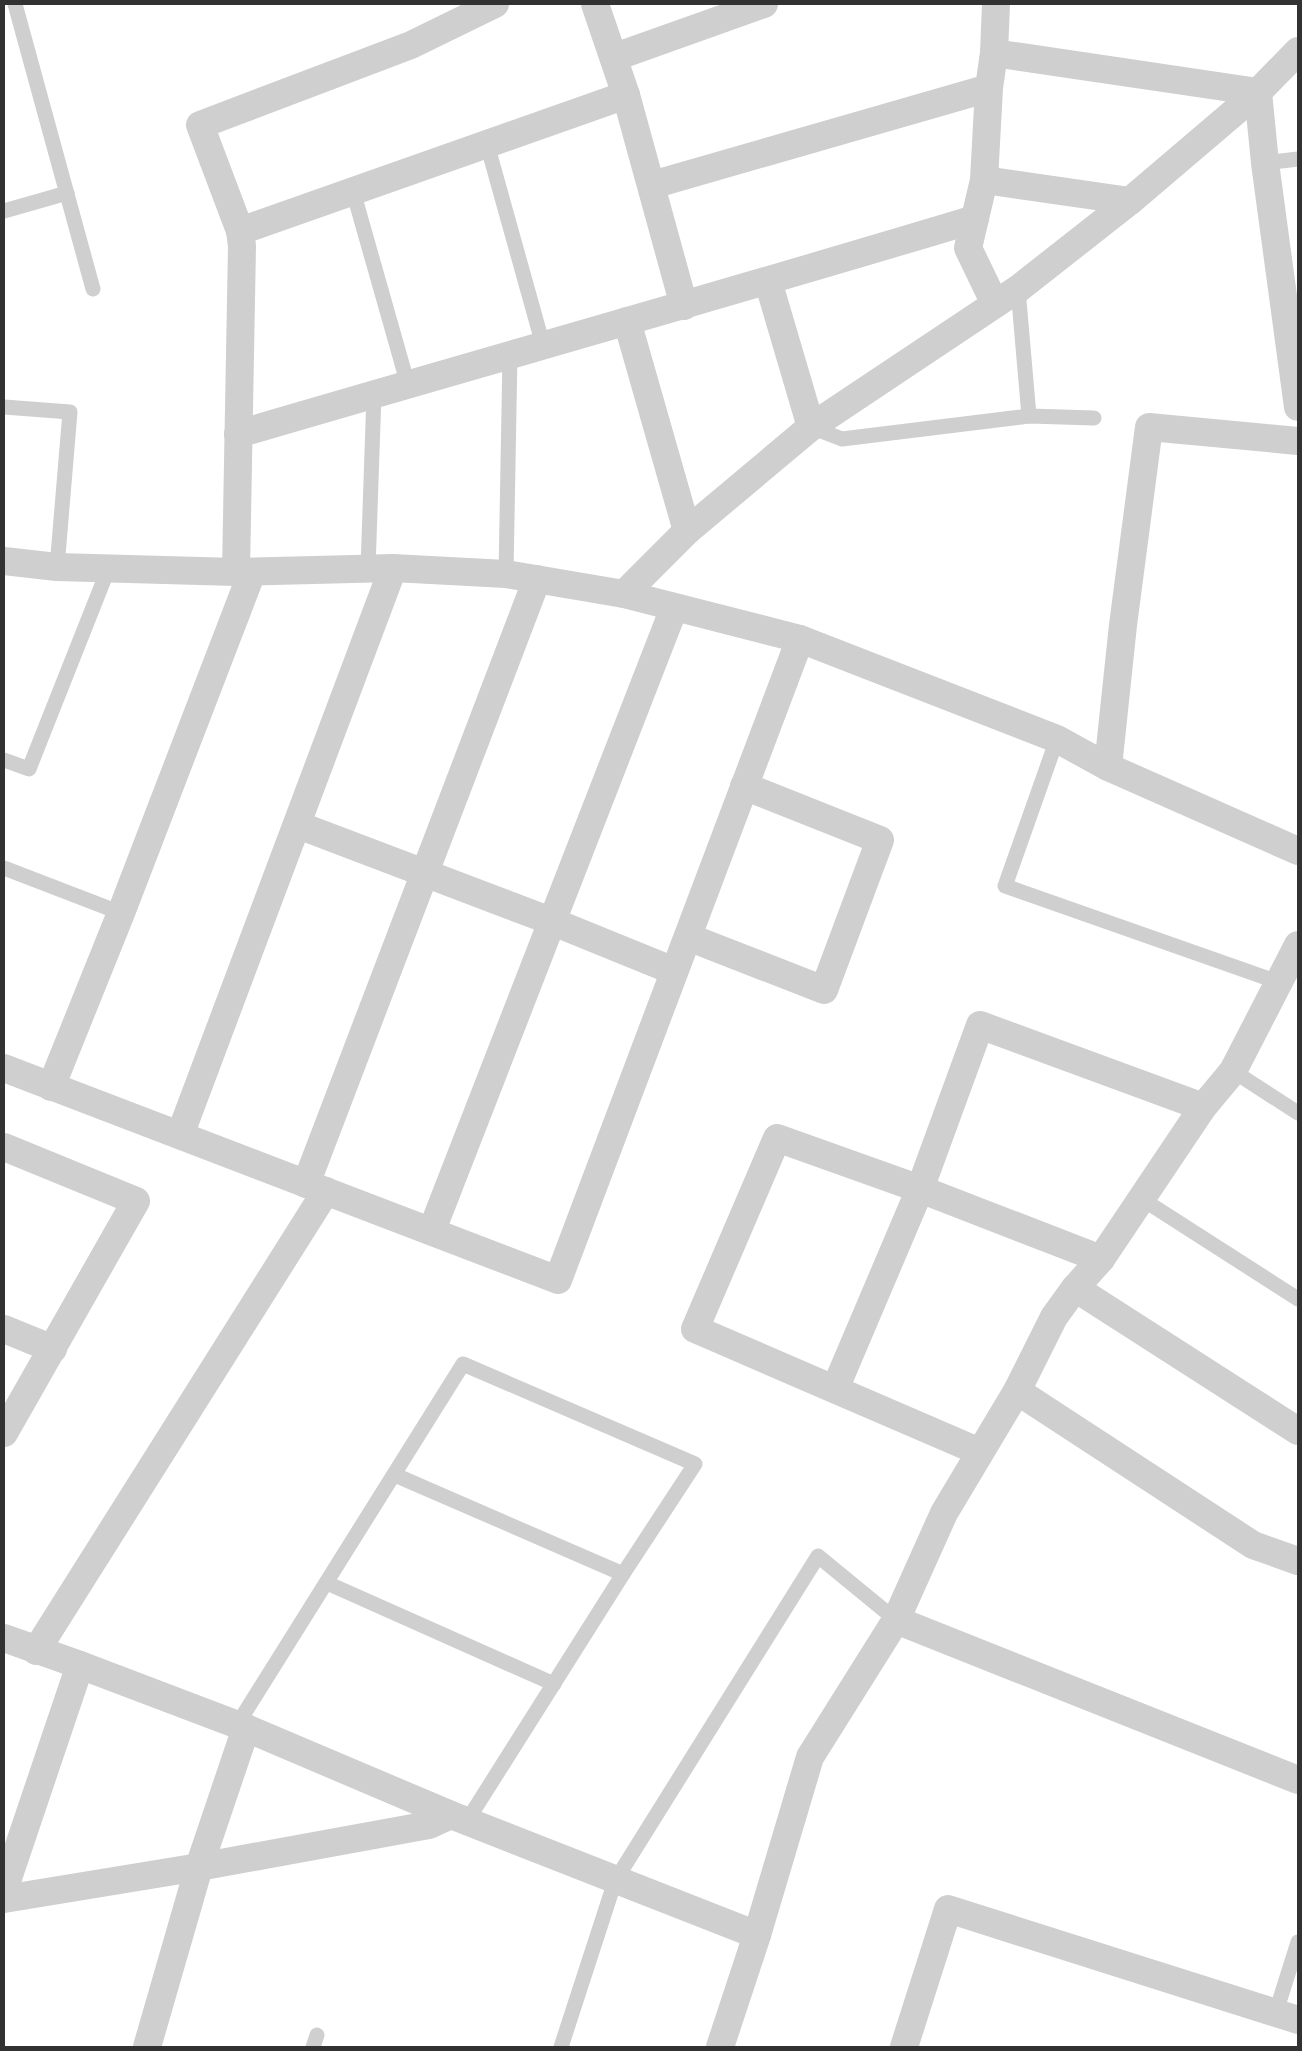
<svg xmlns="http://www.w3.org/2000/svg" width="1302" height="2051" font-family="Mulish,sans-serif">
  <style>
    .lines { fill: none; stroke-linecap: round; stroke-linejoin: round }
    .lane { stroke: #cfcfcf; stroke-width: 15 }
    .street { stroke: #cfcfcf; stroke-width: 28 }
  </style>
  <rect width="100%" height="100%" fill="#fff"/>
  <g class="lines">
    <!-- lane -->
    <g class="lane">
      <polyline points="15,4 93,289"/>
      <polyline points="487,144 543,345"/>
      <polyline points="1265,163 1298,159"/>
      <polyline points="353,191 408,385"/>
      <polyline points="4,211 67,193"/>
      <polyline points="1018,289 1029,416"/>
      <polyline points="4,407 70,412 57,567"/>
      <polyline points="811,427 842,439 1029,416 1094,418"/>
      <polyline points="368,569 374,394"/>
      <polyline points="506,574 510,354"/>
      <polyline points="1057,739 1005,886 1278,982"/>
      <polyline points="4,760 29,769 109,567"/>
      <polyline points="4,868 121,913"/>
      <polyline points="1233,1071 1298,1113"/>
      <polyline points="1142,1199 1298,1299"/>
      <polyline points="395,1475 623,1574"/>
      <polyline points="327,1583 554,1684"/>
      <polyline points="237,1725 463,1364 695,1464 623,1574 467,1821"/>
      <polyline points="1276,2012 1298,1942"/>
      <polyline points="313,2047 317,2035"/>
      <polyline points="561,2047 615,1881 818,1556 896,1620"/>
    </g>
    <!-- street -->
    <g class="street">
      <polyline points="595,4 626,95 684,306"/>
      <polyline points="994,53 1258,92 1265,163 1298,407"/>
      <polyline points="615,57 764,4"/>
      <polyline points="984,180 1130,201"/>
      <polyline points="652,185 989,88"/>
      <polyline points="240,231 626,95"/>
      <polyline points="768,281 811,427"/>
      <polyline points="995,304 968,248 984,180 989,88 994,53 996,4"/>
      <polyline points="627,321 687,531"/>
      <path d="M238,434C483,362 730,293 975,219"/>
      <polyline points="4,561 57,567 236,572 393,568 506,574 624,594 800,639 1057,739 1108,767 1298,851"/>
      <polyline points="236,572 242,246 240,231 200,125 411,45 495,4"/>
      <polyline points="624,594 687,531 811,427 1018,289 1130,201 1258,92 1298,51"/>
      <polyline points="1108,767 1123,625 1149,427 1298,441"/>
      <polyline points="298,825 551,921 674,971"/>
      <polyline points="688,937 824,990 880,840 744,786"/>
      <polyline points="4,1068 558,1280 800,639"/>
      <polyline points="51,1087 121,913 252,572"/>
      <polyline points="180,1135 393,568"/>
      <polyline points="4,1147 136,1201 4,1433"/>
      <polyline points="306,1184 537,579"/>
      <polyline points="432,1230 674,608"/>
      <polyline points="1075,1288 1298,1431"/>
      <polyline points="4,1329 53,1349"/>
      <polyline points="835,1389 920,1189 980,1025 1203,1107"/>
      <polyline points="1017,1391 1253,1545 1298,1561"/>
      <polyline points="980,1452 695,1329 777,1138 920,1189 1101,1259"/>
      <polyline points="896,1620 1298,1780"/>
      <polyline points="4,1638 80,1665 246,1728 451,1815 757,1935"/>
      <polyline points="36,1651 326,1191"/>
      <polyline points="4,1890 80,1665"/>
      <polyline points="4,1899 199,1867 429,1825 451,1815"/>
      <polyline points="147,2047 199,1867 246,1728"/>
      <polyline points="720,2047 757,1935 810,1757 896,1620 944,1513 1017,1391 1054,1317 1075,1288 1101,1259 1203,1107 1233,1071 1298,945"/>
      <polyline points="904,2047 948,1909 1298,2020"/>
    </g>
  </g>
  <!-- border -->
  <rect width="1302" height="2051" fill="none" stroke="#323232" stroke-width="10"/>
</svg>
